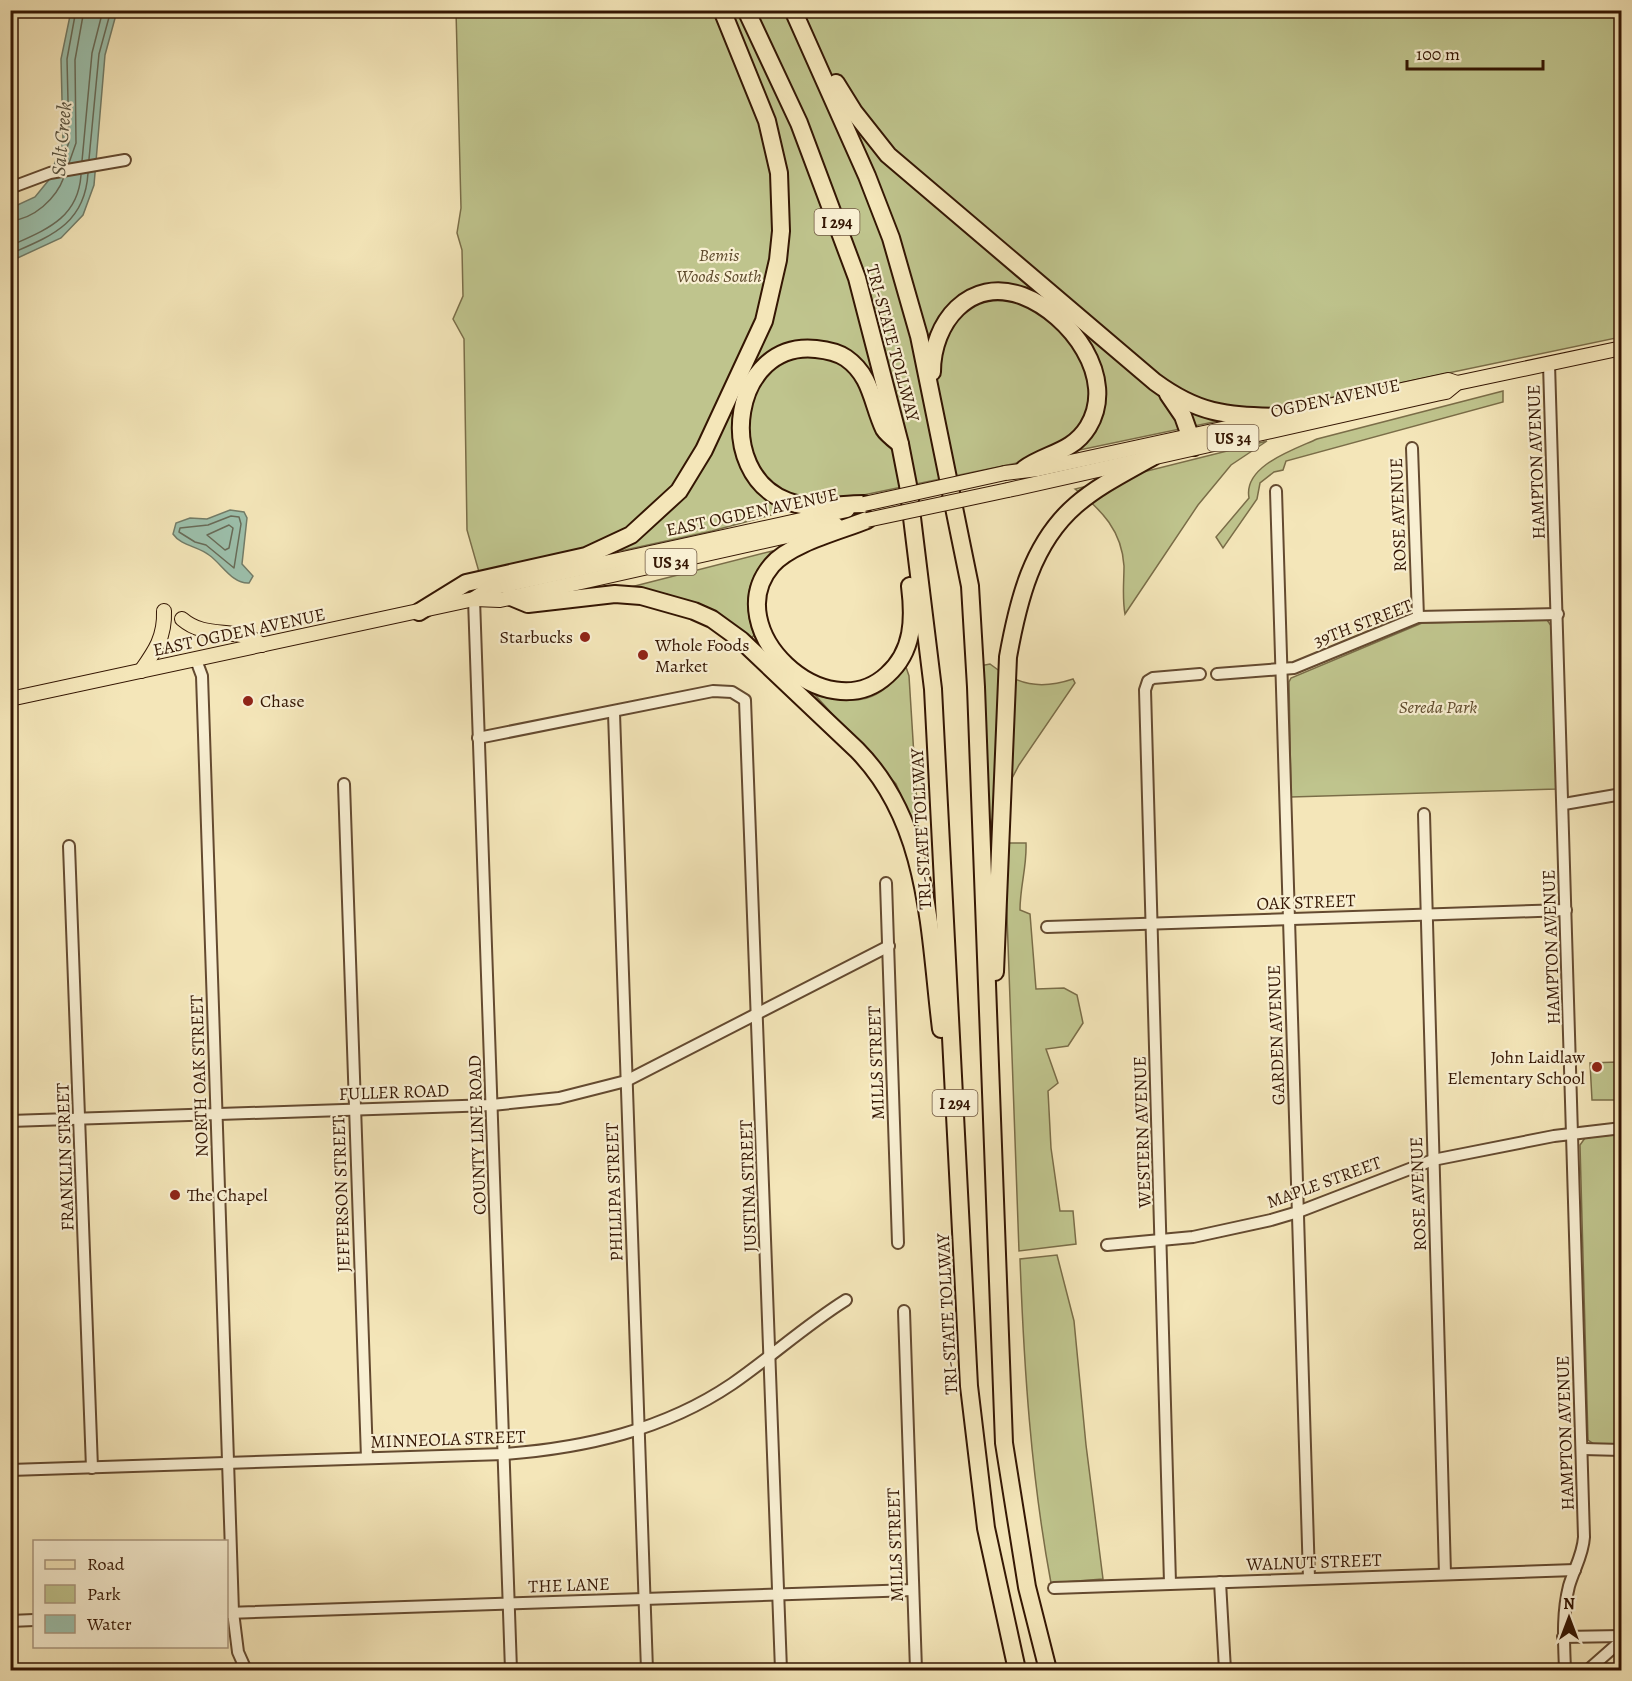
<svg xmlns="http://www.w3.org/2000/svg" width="1632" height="1681" font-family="Alegreya,serif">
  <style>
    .green { fill: #bfc48d; stroke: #7a6d48; stroke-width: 1.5 }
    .water { fill: #9cc0ac; stroke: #727c68; stroke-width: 1.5 }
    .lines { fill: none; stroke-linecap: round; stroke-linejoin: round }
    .shore { stroke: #686b58; stroke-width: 1.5 }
    .minor-casing { stroke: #644a30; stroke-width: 14 }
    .major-casing { stroke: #341603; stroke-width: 16 }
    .highway-casing { stroke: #341603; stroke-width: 20 }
    .minor { stroke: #f8efd2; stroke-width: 10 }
    .major { stroke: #f4e6b9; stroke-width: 14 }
    .highway { stroke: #f4e6b9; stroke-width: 16 }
    .major-bridge-casing { stroke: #341603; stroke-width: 16; stroke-linecap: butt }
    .major-bridge { stroke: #f4e6b9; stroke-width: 14 }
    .poi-dot { fill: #8f2418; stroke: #f8efd2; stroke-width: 2 }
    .labels { text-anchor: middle; stroke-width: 4.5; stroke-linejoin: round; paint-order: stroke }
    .shield { fill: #f8efd2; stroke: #6f5741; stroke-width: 1.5 }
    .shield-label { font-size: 16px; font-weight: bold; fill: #341603 }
    .park-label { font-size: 18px; font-style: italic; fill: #5e4a2c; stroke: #f8efd2 }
    .street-label { font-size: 18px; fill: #341603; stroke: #f8efd2 }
    .poi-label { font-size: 18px; fill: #341603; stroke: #f8efd2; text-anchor: start }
    .water-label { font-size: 20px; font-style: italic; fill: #58523e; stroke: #f8efd2 }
  </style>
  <rect width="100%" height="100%" fill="#f4e6b9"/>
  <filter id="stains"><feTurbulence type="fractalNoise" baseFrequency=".00333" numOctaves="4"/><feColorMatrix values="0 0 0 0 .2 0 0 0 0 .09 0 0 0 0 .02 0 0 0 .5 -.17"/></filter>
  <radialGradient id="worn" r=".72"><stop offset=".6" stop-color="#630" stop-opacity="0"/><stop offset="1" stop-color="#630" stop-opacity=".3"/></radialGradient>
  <!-- green -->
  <g class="green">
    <polygon points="456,11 1621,11 1621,337 782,512 712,531 625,550 479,572 467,530 464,339 453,319 463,296 462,250 457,233 461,208"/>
    <path d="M1503,391V402L1286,461L1283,470L1274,472L1260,483L1257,499L1223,548L1216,537L1249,498C1243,466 1293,450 1317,439Z"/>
    <path d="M1267,441L1231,465L1198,505L1125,614C1122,598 1124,582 1124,566C1122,531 1102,510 1075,489Z"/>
    <path d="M772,551C747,578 742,601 754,635L751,639L705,607L666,594L627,588Z"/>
    <polygon points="1547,620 1552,627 1556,789 1291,797 1289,682 1291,678 1422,623"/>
    <path d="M990,664C1017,685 1040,690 1073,679L1075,683L1019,765L994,812L986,848L979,666Z"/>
    <path d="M906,667L909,676L919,836L896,784L815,695C857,706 879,702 906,667Z"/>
    <path d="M1009,843H1026C1027,867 1020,886 1020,910L1030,914L1036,989L1064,988L1077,995L1083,1023L1068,1046L1046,1049L1058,1083L1048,1091L1051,1148L1060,1211H1073L1076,1244L1019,1251L1005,860Z"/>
    <polygon points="1617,1062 1618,1100 1592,1100 1590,1063"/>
    <polygon points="1621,1134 1621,1444 1594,1444 1588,1440 1580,1145 1585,1138"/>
    <path d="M1057,1255L1074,1321L1086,1445L1103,1579L1051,1583C1031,1476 1024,1368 1020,1259Z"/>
  </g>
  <!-- water -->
  <g class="water">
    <polygon points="71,11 117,11 105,55 94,185 83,215 61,238 11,261 11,208 35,197 48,181 63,141 61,59"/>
    <path d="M230,510L244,512L247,518L242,564L253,576L249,583C232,584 222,564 209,555C198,546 181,546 173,534L176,523L190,518L207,519Z"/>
  </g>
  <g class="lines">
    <!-- shore -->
    <g class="shore">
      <polyline points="89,159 99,54 111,10"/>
      <polyline points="82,161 92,53 103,10"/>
      <polyline points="69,163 76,143 75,60 84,10"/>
      <polyline points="61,164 69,142 67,59 76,10"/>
      <path d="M10,221C34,219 56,199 64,177"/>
      <path d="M10,246C45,230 78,219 81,175"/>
      <path d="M10,254C51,236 85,224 88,173"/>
      <polygon points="231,516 239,517 241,524 234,568 206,545 195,542 179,532 180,528 208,525"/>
      <polygon points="229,525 233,528 229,548 225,550 207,535"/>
    </g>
    <defs>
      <g id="minor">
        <polyline points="10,188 50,173 125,160"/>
        <path d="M1549,364L1584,1537C1583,1555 1574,1569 1569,1586C1562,1614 1564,1642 1565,1670"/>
        <polyline points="1412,448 1418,617"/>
        <polyline points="1276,491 1309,1578"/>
        <polyline points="474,599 511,1670"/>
        <polyline points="196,660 202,676 204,735 233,1612 238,1652 246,1670"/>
        <polyline points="1217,674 1294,668 1418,617 1558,614"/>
        <polyline points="614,713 647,1670"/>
        <polyline points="478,738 713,691 732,692 745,700 781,1670"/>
        <polyline points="344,784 367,1458"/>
        <polyline points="1564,804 1622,794"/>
        <polyline points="1424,814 1445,1574"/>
        <polyline points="69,846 92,1468"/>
        <polyline points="886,883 898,1243"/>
        <polyline points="1047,927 1566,910"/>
        <polyline points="10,1121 492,1105 559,1098 626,1081 889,946"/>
        <polyline points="1107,1245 1193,1237 1271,1220 1298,1212 1433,1160 1554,1136 1622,1128"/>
        <polyline points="904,1311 916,1670"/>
        <polyline points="1583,1449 1622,1450"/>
        <path d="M10,1470L504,1454C585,1448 664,1430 732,1384C771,1357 806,1325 846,1300"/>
        <polyline points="1220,1582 1225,1670"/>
        <polyline points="1170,1583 1145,690 1148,681 1153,678 1200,674"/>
        <polyline points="1054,1588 1575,1570"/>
        <polyline points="227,1613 913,1590"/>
        <polyline points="10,1621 34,1620"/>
        <polyline points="1563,1637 1622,1636"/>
        <polyline points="1588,1670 1622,1640"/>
      </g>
      <g id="major">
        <polyline points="1005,473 1038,469 1448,380 1457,383"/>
        <polyline points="1008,490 1436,394 1446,392 1457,383 1622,348"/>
        <polyline points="474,599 491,588 847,510"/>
        <path d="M182,619C202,636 222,630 246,636C252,637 257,642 262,645"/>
        <path d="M141,671C155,651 165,637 164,611"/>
        <polyline points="10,699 474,599 500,600 836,525"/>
      </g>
      <g id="highway">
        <polyline points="746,10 799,123 857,278 900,444 908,485 933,689 969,1386 986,1528 1017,1670"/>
        <polyline points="793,10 867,176 891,238 919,336 970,586 976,687 1004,1443 1027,1587 1048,1670"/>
        <path d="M836,83L854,112L888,155L1155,382C1200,415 1226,415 1279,417"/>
        <path d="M932,372C932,323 969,276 1023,296C1070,314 1118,378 1088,427C1072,453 1046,453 1024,469"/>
        <polyline points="1168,394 1183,416 1194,447"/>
        <path d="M864,504C837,504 813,511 787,501C713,473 732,340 816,349C826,350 837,352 846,358C872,376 872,404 884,429C887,434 895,440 900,444"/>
        <path d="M867,520C840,531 791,543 772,565C717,629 826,731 887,675C914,651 914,618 910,586"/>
        <path d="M511,597L528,604L615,594L641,596L694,611L712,619L741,640L857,750C930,824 929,933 941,1029"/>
        <polyline points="419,612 466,583 586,556 631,535 679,491 704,450 764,321 778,260 781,231 779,173 767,121 722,10"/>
        <path d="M995,972L1008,657C1018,601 1032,543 1076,505C1099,485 1128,471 1154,456"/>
      </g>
    </defs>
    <!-- minor casing -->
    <use href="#minor" class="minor-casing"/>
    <!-- major casing -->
    <use href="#major" class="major-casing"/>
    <!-- highway casing -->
    <use href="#highway" class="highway-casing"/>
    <!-- minor -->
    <use href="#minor" class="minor"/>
    <!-- major -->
    <use href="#major" class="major"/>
    <!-- highway -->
    <use href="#highway" class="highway"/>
    <defs>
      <g id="major-bridge">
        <polyline points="864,504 1005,473"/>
        <polyline points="867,520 1008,490"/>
      </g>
    </defs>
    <!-- major-bridge casing -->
    <use href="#major-bridge" class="major-bridge-casing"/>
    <!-- major-bridge -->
    <use href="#major-bridge" class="major-bridge"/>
  </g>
  <!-- markers -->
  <g class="poi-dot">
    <circle cx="585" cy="637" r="6"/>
    <circle cx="643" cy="655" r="6"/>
    <circle cx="248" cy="701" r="6"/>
    <circle cx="1597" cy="1067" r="6"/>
    <circle cx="175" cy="1195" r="6"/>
  </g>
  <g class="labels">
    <!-- shield labels -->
    <g class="shield">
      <rect x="814.5" y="209" width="45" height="26" rx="4.5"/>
      <rect x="1207.5" y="425" width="51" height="26" rx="4.5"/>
      <rect x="645.5" y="549" width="51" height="26" rx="4.5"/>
      <rect x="932.5" y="1090" width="45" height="26" rx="4.5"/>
    </g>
    <g class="shield-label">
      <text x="837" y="228">I 294</text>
      <text x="1233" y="444">US 34</text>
      <text x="671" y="568">US 34</text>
      <text x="955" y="1109">I 294</text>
    </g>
    <!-- park labels -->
    <g class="park-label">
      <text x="719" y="261">Bemis<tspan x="719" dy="21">Woods South</tspan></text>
      <text x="1438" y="713">Sereda Park</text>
    </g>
    <!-- street labels -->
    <g class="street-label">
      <text transform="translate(893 343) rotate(75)" y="6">TRI-STATE TOLLWAY</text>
      <text transform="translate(1335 398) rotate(-12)" y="6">OGDEN AVENUE</text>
      <text transform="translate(1536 462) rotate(-92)" y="6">HAMPTON AVENUE</text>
      <text transform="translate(752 512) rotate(-12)" y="6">EAST OGDEN AVENUE</text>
      <text transform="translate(1398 515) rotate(-92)" y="6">ROSE AVENUE</text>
      <text transform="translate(1363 623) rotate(-21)" y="6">39TH STREET</text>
      <text transform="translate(239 632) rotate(-12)" y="6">EAST OGDEN AVENUE</text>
      <text transform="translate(921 829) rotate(-93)" y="6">TRI-STATE TOLLWAY</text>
      <text transform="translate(1306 902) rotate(-2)" y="6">OAK STREET</text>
      <text transform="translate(1551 947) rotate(-92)" y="6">HAMPTON AVENUE</text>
      <text transform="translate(1276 1035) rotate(-92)" y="6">GARDEN AVENUE</text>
      <text transform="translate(876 1063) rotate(-92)" y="6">MILLS STREET</text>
      <text transform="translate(199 1076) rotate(-92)" y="6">NORTH OAK STREET</text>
      <text transform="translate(394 1092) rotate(-2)" y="6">FULLER ROAD</text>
      <text transform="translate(1142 1132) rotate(-92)" y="6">WESTERN AVENUE</text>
      <text transform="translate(477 1135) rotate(-92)" y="6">COUNTY LINE ROAD</text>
      <text transform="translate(65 1157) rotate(-92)" y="6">FRANKLIN STREET</text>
      <text transform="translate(1324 1182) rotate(-20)" y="6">MAPLE STREET</text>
      <text transform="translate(748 1186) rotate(-92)" y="6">JUSTINA STREET</text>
      <text transform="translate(614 1192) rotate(-92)" y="6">PHILLIPA STREET</text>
      <text transform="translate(341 1194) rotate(-92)" y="6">JEFFERSON STREET</text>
      <text transform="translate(1418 1194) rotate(-92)" y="6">ROSE AVENUE</text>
      <text transform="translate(947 1314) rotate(-93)" y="6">TRI-STATE TOLLWAY</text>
      <text transform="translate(1565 1433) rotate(-92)" y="6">HAMPTON AVENUE</text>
      <text transform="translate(448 1439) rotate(-2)" y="6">MINNEOLA STREET</text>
      <text transform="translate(895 1545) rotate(-92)" y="6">MILLS STREET</text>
      <text transform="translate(1314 1562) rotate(-2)" y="6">WALNUT STREET</text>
      <text transform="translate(569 1585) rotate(-2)" y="6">THE LANE</text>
    </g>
    <!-- poi labels -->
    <g class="poi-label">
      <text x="573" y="643" text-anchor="end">Starbucks</text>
      <text x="655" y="651">Whole Foods<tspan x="655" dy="21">Market</tspan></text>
      <text x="260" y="707">Chase</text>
      <text x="1585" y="1063" text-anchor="end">John Laidlaw<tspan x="1585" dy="21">Elementary School</tspan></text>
      <text x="187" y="1201">The Chapel</text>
    </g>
    <!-- water labels -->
    <g class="water-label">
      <text transform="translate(61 139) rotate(-85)" y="7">Salt Creek</text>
    </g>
  </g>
  <!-- margin -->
  <rect width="1632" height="1681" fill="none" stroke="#f4e6b9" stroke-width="36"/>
  <rect x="12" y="12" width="1608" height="1657" fill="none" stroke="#341603" stroke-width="3"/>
  <rect x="18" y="18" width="1596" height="1645" fill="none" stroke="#341603" stroke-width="1.5"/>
  <!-- legend -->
  <rect x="33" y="1540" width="195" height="108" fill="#f8efd2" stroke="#aa987f" stroke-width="1.5"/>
  <rect x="45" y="1560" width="30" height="9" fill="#f4e6b9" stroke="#aa987f" stroke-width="1.5"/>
  <text x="87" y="1570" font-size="18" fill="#341603">Road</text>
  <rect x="45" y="1585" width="30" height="18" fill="#bfc48d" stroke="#aa987f" stroke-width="1.5"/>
  <text x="87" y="1600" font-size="18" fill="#341603">Park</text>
  <rect x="45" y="1615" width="30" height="18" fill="#9cc0ac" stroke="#aa987f" stroke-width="1.5"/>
  <text x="87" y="1630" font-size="18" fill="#341603">Water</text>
  <!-- north arrow -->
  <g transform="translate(1569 1618)" stroke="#f8efd2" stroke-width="4.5" paint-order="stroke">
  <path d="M0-4.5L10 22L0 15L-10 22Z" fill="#341603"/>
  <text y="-9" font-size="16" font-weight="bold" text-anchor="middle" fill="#341603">N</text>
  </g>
  <!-- scale -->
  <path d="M1407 60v9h136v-9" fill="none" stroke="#341603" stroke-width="3"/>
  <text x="1416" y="60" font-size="18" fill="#341603" stroke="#f8efd2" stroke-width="4.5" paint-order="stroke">100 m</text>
  <rect width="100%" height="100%" filter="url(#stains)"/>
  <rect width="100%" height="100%" fill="url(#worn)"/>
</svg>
